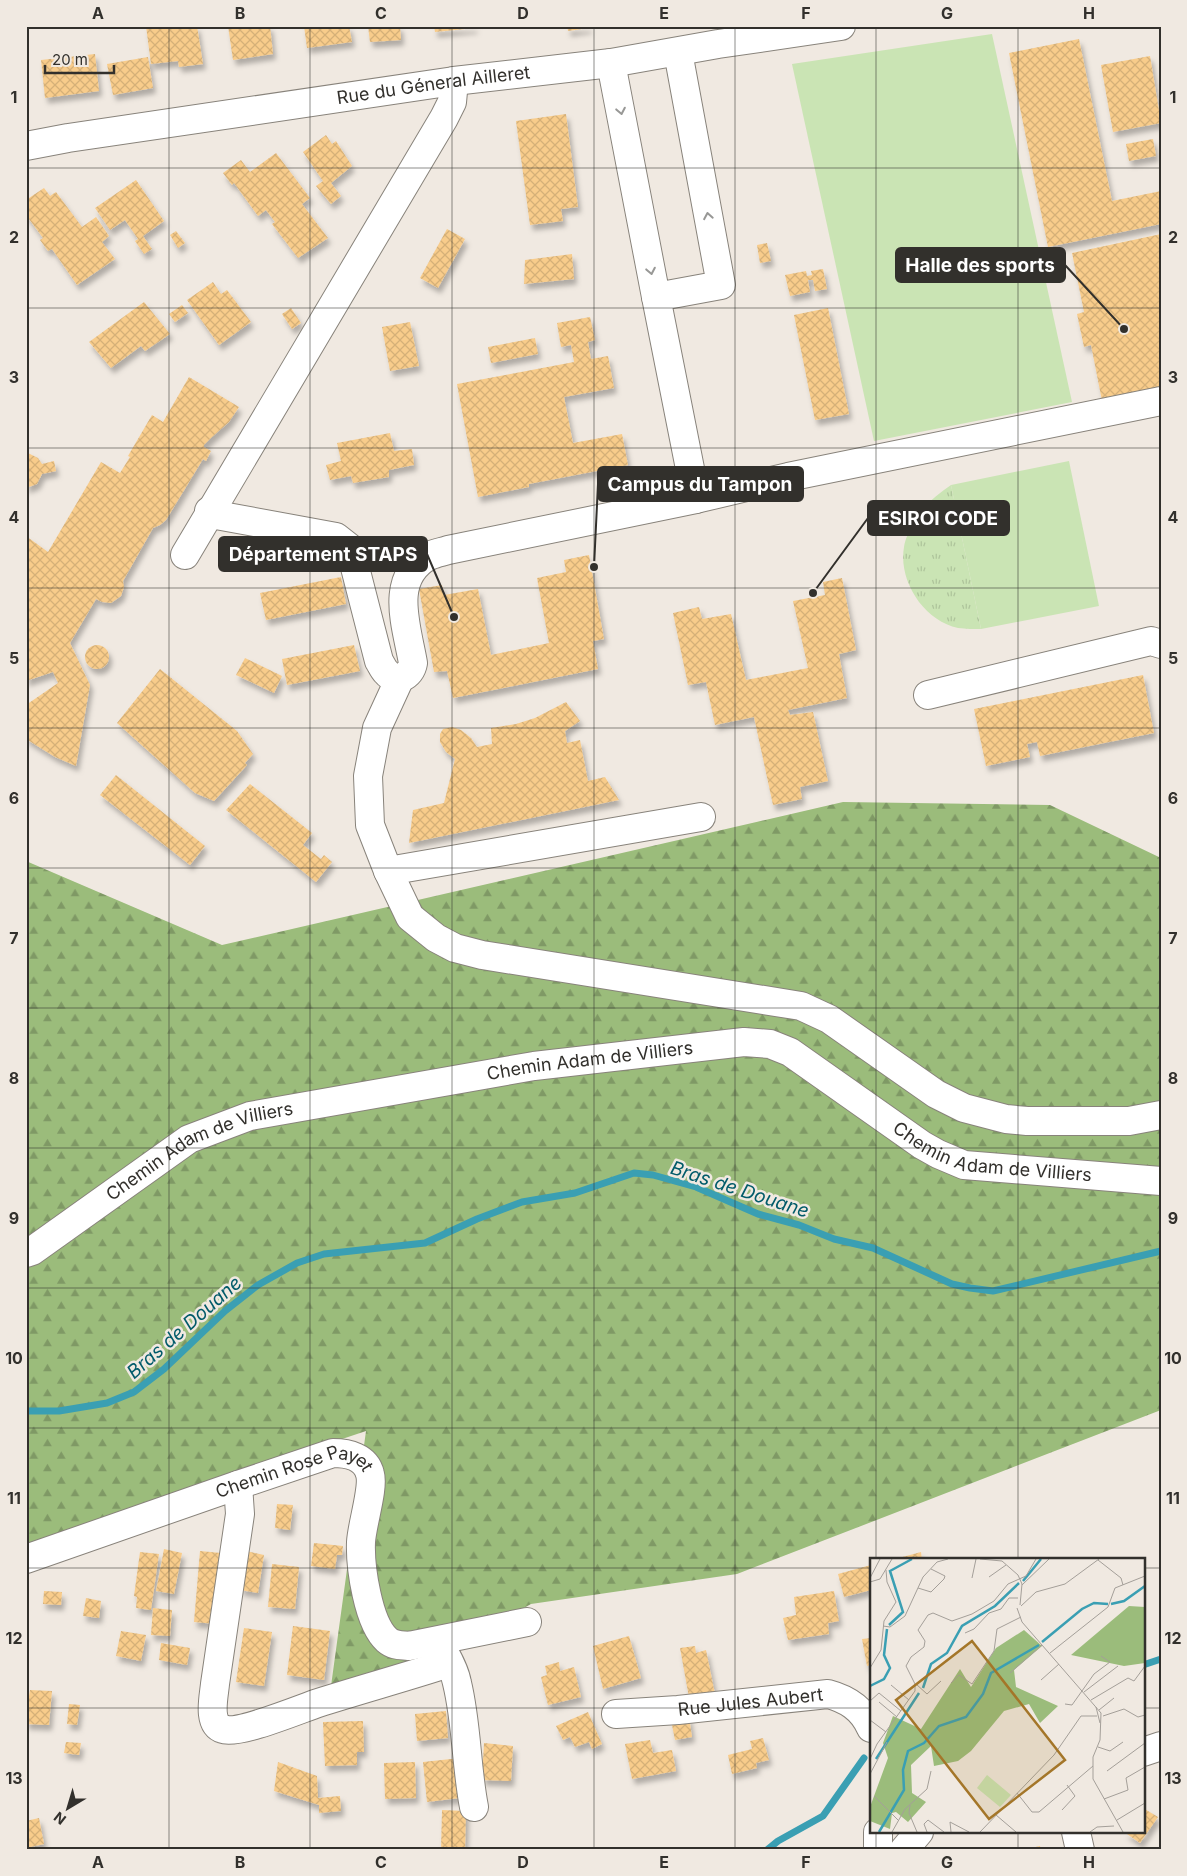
<svg xmlns="http://www.w3.org/2000/svg" width="1187" height="1876" font-family="Inter,sans-serif">
  <style>
    .grass { fill: url(#grass-tufts) }
    .forest { fill: url(#forest-firs) }
    .park { fill: #cae4b4 }
    .lines { fill: none; stroke-linecap: round; stroke-linejoin: round }
    .stream { stroke: #3a9fb3; stroke-width: 7 }
    .building { fill: url(#building-cross-hatch); filter: url(#shadow) }
    .minor-casing { stroke: #88837b; stroke-width: 30 }
    .minor { stroke: #fff; stroke-width: 28 }
    .oneway { stroke: #989896 }
    .grid { fill: none; stroke: #32302c; stroke-width: 1; stroke-opacity: 0.55 }
    .labels { text-anchor: middle; stroke-width: 5; stroke-linejoin: round; paint-order: stroke }
    .street-label { font-size: 18px; fill: #32302c; stroke: #f0e9e1 }
    .water-label { font-size: 19px; font-style: italic; fill: #025b6a; stroke: #f0e9e1 }
    .inset-river { fill: none; stroke: #3a9fb3; stroke-width: 2.5 }
    .inset-road { fill: none; stroke: #a49f99; stroke-width: 1 }
    .view { fill: #a47629; fill-opacity: 0.15; stroke: #a47629; stroke-width: 2.5 }
    .inset-edge { fill: none; stroke: #32302c; stroke-width: 2.5 }
    .leader { fill: none; stroke: #32302c; stroke-width: 2 }
    .callout-dot { fill: #32302c; stroke: #f0e9e1; stroke-width: 2 }
    .callout { fill: #32302c; stroke: #32302c; stroke-width: 2 }
    .callout-label { font-size: 19px; text-anchor: middle; font-weight: bold; fill: #fff }
    .neatline { fill: none; stroke: #32302c; stroke-width: 2 }
    .grid-label { font-size: 16px; text-anchor: middle; font-weight: bold; fill: #32302c }
  </style>
  <defs>
    <pattern id="grass-tufts" width="24" height="20" patternUnits="userSpaceOnUse" patternTransform="scale(1.25)"><rect width="24" height="20" fill="#cae4b4"/><path d="M3 7l-1-3M5 7V3M7 7l1-3M15 17l-1-3M17 17v-4M19 17l1-3" fill="none" stroke="#aec49b"/></pattern>
    <pattern id="forest-firs" width="22" height="20" patternUnits="userSpaceOnUse" patternTransform="scale(1.25)"><rect width="22" height="20" fill="#9bbc7b"/><path d="M5 1l3.5 6h-7zM16 11l3.5 6h-7z" fill="#7f9965"/></pattern>
    <pattern id="building-cross-hatch" width="8" height="8" patternUnits="userSpaceOnUse" patternTransform="scale(1.25)"><rect width="8" height="8" fill="#f8cc8b"/><path d="M0 0l8 8M0 8l8-8" fill="none" stroke="#d5b078"/></pattern>
    <filter id="shadow"><feDropShadow dx="3" dy="5.5" stdDeviation="2.5" flood-color="#0004"/></filter>
  </defs>
  <rect width="100%" height="100%" fill="#f0e9e1"/>
  <!-- grass -->
  <path class="grass" d="M951,485L981,629C974,629 966,629 958,628C924,621 898,581 904,547C905,539 910,529 914,522C922,506 937,495 951,485Z"/>
  <!-- forest -->
  <polygon class="forest" points="843,802 1050,805 1161,858 1161,1410 737,1574 531,1604 428,1661 331,1686 366,1431 26,1545 26,861 222,945"/>
  <!-- park -->
  <g class="park">
    <polygon points="992,34 1072,402 874,441 792,64"/>
    <polygon points="1069,461 1099,606 981,629 951,485"/>
  </g>
  <g class="lines">
    <!-- stream -->
    <g class="stream">
      <polyline points="26,1411 59,1411 107,1403 134,1392 164,1369 225,1311 258,1285 297,1263 324,1254 425,1243 477,1219 522,1202 575,1193 634,1173 653,1175 696,1187 758,1214 799,1225 834,1239 873,1248 952,1284 970,1288 993,1291 1161,1251"/>
      <polyline points="1143,1665 1161,1659"/>
      <polyline points="767,1850 778,1841 823,1816 864,1758"/>
    </g>
  </g>
  <!-- building -->
  <g class="building">
    <polygon points="146,26 197,26 203,64 179,67 178,61 151,64"/>
    <polygon points="228,26 270,26 273,54 233,60"/>
    <polygon points="304,26 349,26 352,42 307,48"/>
    <polygon points="368,26 400,26 401,40 370,42"/>
    <polygon points="434,26 475,26 475,28 435,32"/>
    <polygon points="567,26 589,26 589,28 568,31"/>
    <polygon points="1079,39 1112,201 1161,191 1161,224 1048,247 1009,53"/>
    <polygon points="95,54 99,91 45,98 41,60"/>
    <polygon points="1150,56 1161,123 1113,132 1101,65"/>
    <polygon points="148,57 153,88 113,95 107,64"/>
    <polygon points="566,114 578,207 561,209 563,221 530,225 516,121"/>
    <polygon points="326,135 332,144 336,141 352,166 331,183 341,196 331,204 316,186 323,181 303,152"/>
    <polygon points="1153,139 1156,156 1129,161 1126,144"/>
    <polygon points="276,153 310,198 302,204 328,238 298,258 272,224 275,222 266,210 258,216 234,183 232,185 223,173 241,160 250,172"/>
    <polygon points="136,180 164,221 143,236 152,249 144,254 135,241 138,239 125,220 110,230 95,208"/>
    <polygon points="44,188 50,196 56,192 82,227 96,217 109,236 102,242 115,259 77,285 52,249 48,251 40,240 43,238 26,215 26,200"/>
    <polygon points="447,229 465,239 438,288 420,278"/>
    <polygon points="176,231 185,243 178,248 170,235"/>
    <polygon points="1161,234 1161,394 1103,406 1091,345 1084,347 1077,314 1084,312 1072,253"/>
    <polygon points="767,243 771,261 760,263 757,245"/>
    <polygon points="572,254 574,279 524,284 525,260"/>
    <polygon points="823,269 827,289 815,291 813,280 808,280 810,292 790,296 785,275 806,271 807,276 812,275 811,271"/>
    <polygon points="213,282 221,294 227,290 251,322 219,345 187,300"/>
    <polygon points="144,302 170,334 145,351 141,346 111,368 89,342"/>
    <polygon points="182,305 188,313 175,322 169,314"/>
    <polygon points="291,308 301,323 292,329 282,314"/>
    <polygon points="828,308 849,414 815,420 794,315"/>
    <polygon points="590,317 595,340 588,342 591,359 608,356 614,388 564,397 573,443 622,434 628,465 529,484 529,487 478,497 457,384 574,362 571,345 561,347 557,323"/>
    <polygon points="410,322 419,366 390,371 382,327"/>
    <polygon points="535,338 538,354 491,363 488,347"/>
    <polygon points="189,377 239,407 229,422 212,437 204,445 204,447 211,451 206,461 203,459 166,520 160,525 153,528 123,581 124,587 121,596 111,603 102,602 96,599 70,643 90,685 76,766 55,757 26,739 26,705 58,683 53,672 26,681 26,536 48,552 101,462 120,473 130,457 128,456 152,415 163,422"/>
    <polygon points="390,433 394,451 412,449 414,465 389,470 389,477 353,483 351,476 330,480 326,465 341,461 337,443"/>
    <polygon points="26,452 38,458 42,464 54,461 56,471 42,474 37,484 26,488"/>
    <polygon points="589,555 604,639 593,641 598,669 453,698 447,671 434,672 419,589 442,585 444,595 478,589 491,655 549,643 537,578 566,572 564,560"/>
    <polygon points="341,577 346,604 266,620 260,593"/>
    <polygon points="842,578 856,650 839,654 847,698 788,710 790,715 813,712 828,781 800,787 802,799 773,805 754,717 715,725 706,682 688,685 673,613 699,607 702,619 731,614 746,680 808,668 793,601 825,595 823,582"/>
    <circle cx="97" cy="657" r="12"/>
    <polygon points="354,645 360,671 287,685 282,659"/>
    <polygon points="245,658 282,676 274,693 236,675"/>
    <polygon points="160,669 237,731 253,754 245,763 247,765 214,801 195,793 117,723"/>
    <polygon points="1143,675 1154,733 1040,756 1037,742 1027,744 1030,757 986,766 974,709"/>
    <polygon points="566,702 580,721 565,731 567,743 580,740 588,781 605,777 619,800 409,843 413,810 444,803 455,759 446,752 440,742 440,734 443,729 452,727 461,730 471,738 477,747 492,744 491,728 516,724 535,718"/>
    <polygon points="116,775 205,846 190,865 100,795"/>
    <polygon points="250,784 312,833 303,845 321,859 324,855 332,862 316,882 226,810"/>
    <polygon points="277,1504 293,1505 290,1530 275,1528"/>
    <polygon points="314,1543 343,1546 342,1555 337,1555 335,1569 311,1566"/>
    <polygon points="164,1549 182,1553 174,1594 156,1591"/>
    <polygon points="200,1551 221,1553 216,1624 194,1622"/>
    <polygon points="246,1551 264,1555 258,1593 240,1590"/>
    <polygon points="140,1552 159,1554 151,1610 136,1608 137,1597 134,1596"/>
    <polygon points="921,1552 922,1560 895,1560 895,1559"/>
    <polygon points="272,1564 299,1567 295,1609 268,1607"/>
    <polygon points="871,1565 871,1590 844,1597 838,1574"/>
    <polygon points="44,1591 62,1592 61,1605 43,1604"/>
    <polygon points="834,1591 839,1621 828,1623 829,1634 788,1640 783,1618 796,1615 794,1597"/>
    <polygon points="86,1598 101,1601 99,1618 83,1616"/>
    <polygon points="153,1608 172,1610 170,1636 151,1635"/>
    <polygon points="293,1626 330,1631 324,1680 287,1675"/>
    <polygon points="244,1628 272,1632 264,1686 236,1682"/>
    <polygon points="121,1631 146,1635 141,1661 116,1656"/>
    <polygon points="629,1636 641,1678 603,1689 593,1646"/>
    <polygon points="871,1638 871,1665 867,1666 862,1639"/>
    <polygon points="161,1643 190,1648 187,1665 159,1660"/>
    <polygon points="695,1646 696,1653 706,1650 716,1699 690,1703 680,1648"/>
    <polygon points="559,1662 560,1671 574,1667 581,1697 548,1705 541,1677 547,1675 545,1666"/>
    <polygon points="30,1690 52,1691 49,1725 26,1724 26,1696 29,1696"/>
    <polygon points="69,1704 80,1705 77,1725 67,1724"/>
    <polygon points="446,1711 448,1738 417,1741 415,1714"/>
    <polygon points="588,1712 602,1744 592,1749 589,1742 575,1747 570,1737 563,1740 556,1726"/>
    <polygon points="689,1717 692,1737 675,1740 671,1720"/>
    <polygon points="363,1721 364,1752 357,1752 357,1765 325,1766 323,1722"/>
    <polygon points="763,1738 769,1760 756,1763 757,1768 732,1774 728,1755 752,1749 750,1741"/>
    <polygon points="650,1740 653,1753 672,1750 676,1771 632,1779 625,1744"/>
    <polygon points="66,1742 81,1743 79,1755 64,1753"/>
    <polygon points="484,1743 513,1746 511,1781 482,1780"/>
    <polygon points="451,1759 456,1759 460,1798 427,1802 423,1762"/>
    <polygon points="278,1762 317,1776 318,1798 340,1796 341,1811 319,1813 319,1805 274,1791"/>
    <polygon points="415,1762 416,1798 385,1799 384,1763"/>
    <polygon points="1143,1808 1158,1817 1140,1843 1124,1832 1143,1832"/>
    <polygon points="442,1810 466,1811 465,1850 441,1850"/>
    <polygon points="39,1818 44,1844 26,1848 26,1821"/>
    <polygon points="1040,1846 1041,1850 1027,1850 1027,1849"/>
  </g>
  <g class="lines">
    <defs>
      <g id="minor">
        <polyline points="611,63 656,297 721,285 678,52"/>
        <path id="s1" d="M26,146L68,138L454,81L611,63L718,44L841,26"/>
        <polyline points="656,297 696,499"/>
        <path d="M209,511L216,515L336,537L350,548L379,661C381,664 383,669 386,672C396,684 411,676 413,663C407,627 388,578 429,556C435,553 442,552 448,550L696,499L788,477L1161,401"/>
        <polyline points="185,555 444,118 452,102 454,81"/>
        <polyline points="400,678 377,728 368,776 370,825 388,871 410,917 436,938 455,948 482,955 801,1006 829,1019 936,1094 964,1108 1006,1119 1027,1121 1129,1121 1161,1115"/>
        <polyline points="928,695 1151,641 1161,644"/>
        <polyline points="388,871 701,817"/>
        <path id="s2" d="M26,1253L32,1251L189,1139L250,1116L534,1066L744,1042L770,1044L790,1052L922,1145L938,1154L964,1165L1161,1181"/>
        <path d="M238,1485L240,1514L215,1684C214,1696 207,1724 223,1729C238,1735 300,1709 318,1703C362,1689 406,1677 449,1663"/>
        <path id="s3" d="M26,1559L238,1485L333,1453C348,1453 366,1457 370,1474C374,1488 362,1524 361,1542C360,1567 368,1623 387,1640C394,1646 401,1645 409,1646L527,1622"/>
        <path d="M442,1648C448,1659 455,1671 457,1683C467,1724 466,1766 474,1807"/>
        <path id="s4" d="M616,1714L678,1710L828,1694C847,1699 862,1708 871,1728"/>
        <polyline points="1143,1752 1161,1746"/>
        <polyline points="878,1832 878,1850"/>
        <polyline points="1076,1832 1080,1850"/>
        <polyline points="904,1850 919,1832"/>
      </g>
    </defs>
    <!-- minor casing -->
    <use href="#minor" class="minor-casing"/>
    <!-- minor -->
    <use href="#minor" class="minor"/>
  </g>
  <!-- one-way arrows -->
  <defs><path id="oneway-chevron" d="M-2-3.5L2.5 0L-2 3.5" fill="none" stroke-width="1.6" stroke-linecap="round" stroke-linejoin="round" transform="scale(1.25)"/></defs>
  <g class="oneway">
    <use href="#oneway-chevron" transform="translate(621 111) rotate(79)"/>
    <use href="#oneway-chevron" transform="translate(708 216) rotate(-100)"/>
    <use href="#oneway-chevron" transform="translate(651 271) rotate(79)"/>
  </g>
  <!-- grid -->
  <path class="grid" d="M169,26V1850M310,26V1850M452,26V1850M594,26V1850M735,26V1850M876,26V1560M1018,26V1560M26,168H1161M26,308H1161M26,448H1161M26,588H1161M26,728H1161M26,868H1161M26,1008H1161M26,1148H1161M26,1288H1161M26,1428H1161M26,1568H871M1143,1568H1161M26,1708H871M1143,1708H1161M876,1832V1850M1018,1832V1850"/>
  <g class="labels">
    <!-- street labels -->
    <g class="street-label">
      <text dy="6" stroke="none"><textPath href="#s1" startOffset="412">Rue du Géneral Ailleret</textPath></text>
      <text dy="6" stroke="none"><textPath href="#s2" startOffset="609">Chemin Adam de Villiers</textPath></text>
      <text dy="6" stroke="none"><textPath href="#s2" startOffset="1044">Chemin Adam de Villiers</textPath></text>
      <text dy="6" stroke="none"><textPath href="#s2" startOffset="204">Chemin Adam de Villiers</textPath></text>
      <text dy="6" stroke="none"><textPath href="#s3" startOffset="284">Chemin Rose Payet</textPath></text>
      <text dy="6" stroke="none"><textPath href="#s4" startOffset="135">Rue Jules Aubert</textPath></text>
    </g>
    <!-- water labels -->
    <g class="water-label">
      <text transform="translate(740 1189) rotate(18)" y="7">Bras de Douane</text>
      <text transform="translate(184 1327) rotate(-41)" y="7">Bras de Douane</text>
    </g>
  </g>
  <!-- overview -->
  <g transform="translate(870 1558)">
    <rect width="275" height="275" fill="#f0e9e1"/>
    <path d="M259,48L275,49V105L254,108L201,97ZM154,72L172,88L144,112L146,129L188,148L170,165L159,146L134,153L101,193L88,203L64,208L61,188L41,207L42,235L56,244L38,264L26,254L22,255L20,271L0,263V249L18,200L13,185L23,158L51,171L90,111L101,129L126,90Z" fill="#9bbc7b"/>
    <path d="M117,217L141,237L130,249L107,230Z" fill="#cae4b4"/>
    <path class="inset-river" d="M153,23L171,1M241,46L254,43L275,28M19,67L33,54L20,13L42,1M172,84L212,51L224,45L238,46M0,128L14,121L20,110L14,97L17,71M53,130L61,106L77,95L92,68L125,48L149,25M6,201L49,135M9,274L34,232L33,212L38,193L54,185L69,168L96,159L113,136L121,115L169,87"/>
    <path class="inset-road" d="M110,1L132,3L148,17L152,26L150,47M228,2L251,20L253,27M119,19L136,7M0,20L10,1M102,20L106,1M0,24L10,21L22,1M152,27L179,1M48,30L61,34L74,21L75,18L61,11M151,48L166,34L195,26L229,1M147,50L152,64L231,155M13,68L20,69L35,58L53,19L67,4L78,1M95,75L104,71L119,55L131,51L139,40H148M180,95L238,49L245,30L275,18M0,110L11,92L14,63L26,44L17,24L16,12M140,115L172,87M171,122L189,106M81,125L89,117L102,126L124,93L127,71L151,59M46,126L57,136L71,123M21,127L39,142M214,134L248,108M221,142L258,120L264,123L275,108M0,143L9,135L31,153M9,144L27,159M195,146L202,147L224,116L240,104L231,98M226,149L230,165M229,152L244,140M231,155L230,182L223,199V221L253,274M233,158L254,151L268,159L275,157M0,162L16,174M228,189L240,193L253,184M0,201L7,186L45,133V126L36,108L41,99L54,89L55,83L48,72L58,57L63,55L82,63L102,56L124,43L138,26L156,18L166,1M237,213L275,185M0,216L17,184M147,235L162,254H169L223,208M4,238L28,262M234,241L258,232L256,220L275,209M40,247L39,255L47,274M192,252L205,238L197,227M126,257L146,274M247,262L275,245M22,274L35,251L57,231L61,213M57,274L54,266L58,262L74,274M81,274L80,264L99,274M110,274L184,197L211,158H227M220,274L227,269L244,268"/>
    <path class="view" d="M102,83L195,202L119,261L26,142Z"/>
    <rect width="275" height="275" class="inset-edge"/>
  </g>
  <!-- callouts -->
  <path class="leader" d="M1124 329L1065 265M594 567L598 484M813 593L868 518M454 617L427 554"/>
  <g class="callout-dot">
    <circle cx="1124" cy="329" r="5"/>
    <circle cx="594" cy="567" r="5"/>
    <circle cx="813" cy="593" r="5"/>
    <circle cx="454" cy="617" r="5"/>
  </g>
  <g class="callout">
    <rect x="896" y="248" width="169" height="34" rx="5"/>
    <rect x="598" y="467" width="205" height="34" rx="5"/>
    <rect x="868" y="501" width="141" height="34" rx="5"/>
    <rect x="219" y="537" width="208" height="34" rx="5"/>
  </g>
  <g class="callout-label">
    <text x="980" y="272">Halle des sports</text>
    <text x="700" y="491">Campus du Tampon</text>
    <text x="938" y="525">ESIROI CODE</text>
    <text x="323" y="561">Département STAPS</text>
  </g>
  <!-- border -->
  <rect width="1187" height="1876" fill="none" stroke="#f0e9e1" stroke-width="55"/>
  <!-- north arrow -->
  <g transform="translate(68 1808) rotate(218)" stroke="#f0e9e1" stroke-width="4" paint-order="stroke">
  <path d="M0-4L9 19L0 12L-9 19Z" fill="#32302c"/>
  <text y="-8" font-size="14" font-weight="bold" text-anchor="middle" fill="#32302c">N</text>
  </g>
  <!-- scale -->
  <path d="M45 65v8h69v-8" fill="none" stroke="#32302c" stroke-width="2.5"/>
  <text x="52" y="65" font-size="15" fill="#32302c" stroke="#f0e9e1" stroke-width="4" paint-order="stroke">20 m</text>
  <rect x="28" y="28" width="1132" height="1820" class="neatline"/>
  <g class="grid-label">
    <text x="98" y="19">A</text>
    <text x="240" y="19">B</text>
    <text x="381" y="19">C</text>
    <text x="523" y="19">D</text>
    <text x="664" y="19">E</text>
    <text x="806" y="19">F</text>
    <text x="947" y="19">G</text>
    <text x="1089" y="19">H</text>
    <text x="14" y="103">1</text>
    <text x="1173" y="103">1</text>
    <text x="14" y="243">2</text>
    <text x="1173" y="243">2</text>
    <text x="14" y="383">3</text>
    <text x="1173" y="383">3</text>
    <text x="14" y="523">4</text>
    <text x="1173" y="523">4</text>
    <text x="14" y="664">5</text>
    <text x="1173" y="664">5</text>
    <text x="14" y="804">6</text>
    <text x="1173" y="804">6</text>
    <text x="14" y="944">7</text>
    <text x="1173" y="944">7</text>
    <text x="14" y="1084">8</text>
    <text x="1173" y="1084">8</text>
    <text x="14" y="1224">9</text>
    <text x="1173" y="1224">9</text>
    <text x="14" y="1364">10</text>
    <text x="1173" y="1364">10</text>
    <text x="14" y="1504">11</text>
    <text x="1173" y="1504">11</text>
    <text x="14" y="1644">12</text>
    <text x="1173" y="1644">12</text>
    <text x="14" y="1784">13</text>
    <text x="1173" y="1784">13</text>
    <text x="98" y="1868">A</text>
    <text x="240" y="1868">B</text>
    <text x="381" y="1868">C</text>
    <text x="523" y="1868">D</text>
    <text x="664" y="1868">E</text>
    <text x="806" y="1868">F</text>
    <text x="947" y="1868">G</text>
    <text x="1089" y="1868">H</text>
  </g>
</svg>
